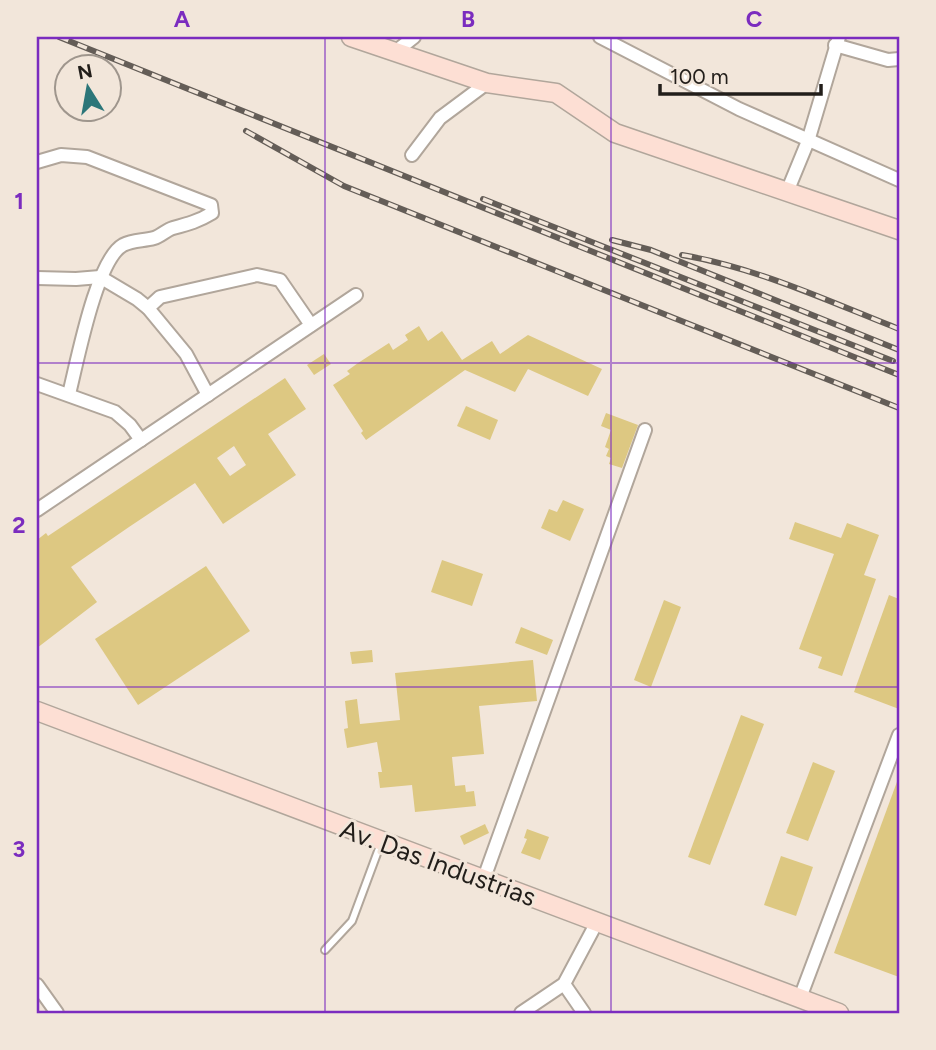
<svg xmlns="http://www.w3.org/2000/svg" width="936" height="1050" font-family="Figtree,sans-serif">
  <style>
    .building { fill: #ddc882; fill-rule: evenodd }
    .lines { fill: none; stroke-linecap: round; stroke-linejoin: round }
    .lane-casing { stroke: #b1a69b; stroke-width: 10 }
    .street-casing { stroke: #b1a69b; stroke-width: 16 }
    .secondary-casing { stroke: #b1a69b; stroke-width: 21 }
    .lane { stroke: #fff; stroke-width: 6 }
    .street { stroke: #fff; stroke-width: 12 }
    .secondary { stroke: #fddfd4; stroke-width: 18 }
    .rail-casing { stroke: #645d57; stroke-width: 6 }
    .rail { stroke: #f2e6da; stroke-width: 3.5; stroke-dasharray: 10; stroke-linecap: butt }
    .grid { fill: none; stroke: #7b2cbf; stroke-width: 2; stroke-opacity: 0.55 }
    .labels { text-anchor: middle; stroke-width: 6; stroke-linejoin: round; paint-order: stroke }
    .street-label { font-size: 26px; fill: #221e1a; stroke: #f2e6da }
    .neatline { fill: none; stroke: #7b2cbf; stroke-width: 2.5 }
    .grid-label { font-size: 23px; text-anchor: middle; font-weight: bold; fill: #7b2cbf }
  </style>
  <rect width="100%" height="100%" fill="#f2e6da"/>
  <!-- building -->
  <g class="building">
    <polygon points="419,326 428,341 442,331 462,360 492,341 500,354 528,335 602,369 588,396 528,369 515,392 465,370 366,440 361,433 363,431 333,385 350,374 347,371 358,363 389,343 393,350 408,340 405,335"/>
    <polygon points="324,354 331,364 314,375 307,365"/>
    <path d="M285,378L306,409L268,434L296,475L223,524L195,483L129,527L71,567L97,602L37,648V540L46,533L48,536ZM234,446L246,465L230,476L217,458Z"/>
    <polygon points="466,406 498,420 490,440 457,426"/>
    <polygon points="606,413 638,425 622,468 609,464 611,458 606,456 609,449 605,447 611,430 601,426"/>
    <polygon points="563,500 584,509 570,541 541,528 549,509 557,512"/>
    <polygon points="795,522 841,538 847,523 879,535 864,575 876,579 842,676 818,668 822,657 799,649 834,554 789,539"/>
    <polygon points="442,560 483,574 472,606 431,592"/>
    <polygon points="206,566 250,631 138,705 95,639"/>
    <polygon points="889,595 899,599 899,709 854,692"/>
    <polygon points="664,600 681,607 651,687 634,680"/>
    <polygon points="521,627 553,640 547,655 515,643"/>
    <polygon points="372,650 373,662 352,664 350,652"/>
    <polygon points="533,660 537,701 479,706 484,754 452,757 455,786 465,785 466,792 474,791 476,806 415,812 412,785 380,788 378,772 382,772 377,742 347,748 344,729 348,728 345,701 357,699 360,724 400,720 395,673"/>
    <polygon points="741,715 764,724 710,865 688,857"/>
    <polygon points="813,762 835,771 808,841 786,833"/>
    <polygon points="898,779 899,779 899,977 834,953"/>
    <polygon points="485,824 489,833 464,845 460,836"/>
    <polygon points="527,829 549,837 540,860 521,853 527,839 524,838"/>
    <polygon points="781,856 813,867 796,916 764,905"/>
  </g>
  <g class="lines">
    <defs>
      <polyline id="lane" points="325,950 352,921 381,843"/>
      <g id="street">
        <polyline points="600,37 739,109 899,180"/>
        <polyline points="835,45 888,60 899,59"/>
        <polyline points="395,52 414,37"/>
        <polyline points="412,155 440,118 487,83"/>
        <path d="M37,162L61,155L87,157L211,205L212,213C199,221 188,224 173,228C166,230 161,236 154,238C143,241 133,240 123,245C96,260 77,363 69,394"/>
        <polyline points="787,192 808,141 839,37"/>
        <polyline points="37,278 76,279 100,277 137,299 148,308 186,354 208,395"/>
        <polyline points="148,308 160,297 257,275 280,280 311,325"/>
        <polyline points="37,384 115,412 130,425 141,440"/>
        <polyline points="37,510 356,295"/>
        <polyline points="483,881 645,430"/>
        <polyline points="564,984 584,1013"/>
        <polyline points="37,985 57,1013"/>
        <polyline points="800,998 899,735"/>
        <polyline points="521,1013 564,984 597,922"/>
      </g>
      <g id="secondary">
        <polyline points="351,37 487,83 556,93 615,133 899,230"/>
        <polyline points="37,711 839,1013"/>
      </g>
    </defs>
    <!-- lane casing -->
    <use href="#lane" class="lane-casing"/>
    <!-- street casing -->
    <use href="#street" class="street-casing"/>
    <!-- secondary casing -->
    <use href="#secondary" class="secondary-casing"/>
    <!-- lane -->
    <use href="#lane" class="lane"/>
    <!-- street -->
    <use href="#street" class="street"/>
    <!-- secondary -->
    <use href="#secondary" class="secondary"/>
    <defs>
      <g id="rail">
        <polyline points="59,37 899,375"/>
        <polyline points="246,131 344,186 899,408"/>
        <polyline points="483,199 893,361"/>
        <polyline points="612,240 651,250 899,350"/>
        <path d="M682,255C758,268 828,301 899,329"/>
      </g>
    </defs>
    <!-- rail casing -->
    <use href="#rail" class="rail-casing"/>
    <!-- rail -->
    <use href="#rail" class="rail"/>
  </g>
  <!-- grid -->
  <path class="grid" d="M325,37V1013M611,37V1013M37,363H899M37,687H899"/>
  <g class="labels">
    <!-- street labels -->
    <g class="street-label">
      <text transform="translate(438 863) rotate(20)" y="9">Av. Das Industrias</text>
    </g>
  </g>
  <!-- border -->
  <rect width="936" height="1050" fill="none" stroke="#f2e6da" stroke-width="77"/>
  <!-- north arrow -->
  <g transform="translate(88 88) rotate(349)"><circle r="33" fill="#f2e6da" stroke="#9f968d" stroke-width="2"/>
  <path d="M0-5L12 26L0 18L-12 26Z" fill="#2c7679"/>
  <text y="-10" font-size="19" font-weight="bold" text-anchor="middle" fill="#221e1a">N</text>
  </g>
  <!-- scale -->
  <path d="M660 84v10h161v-10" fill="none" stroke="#221e1a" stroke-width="3.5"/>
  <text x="670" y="84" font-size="21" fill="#221e1a" stroke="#f2e6da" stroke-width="5" paint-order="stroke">100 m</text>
  <rect x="38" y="38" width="860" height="974" class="neatline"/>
  <g class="grid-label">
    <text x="182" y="27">A</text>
    <text x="468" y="27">B</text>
    <text x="754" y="27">C</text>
    <text x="19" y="209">1</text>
    <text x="19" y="533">2</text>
    <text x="19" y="857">3</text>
  </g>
</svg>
